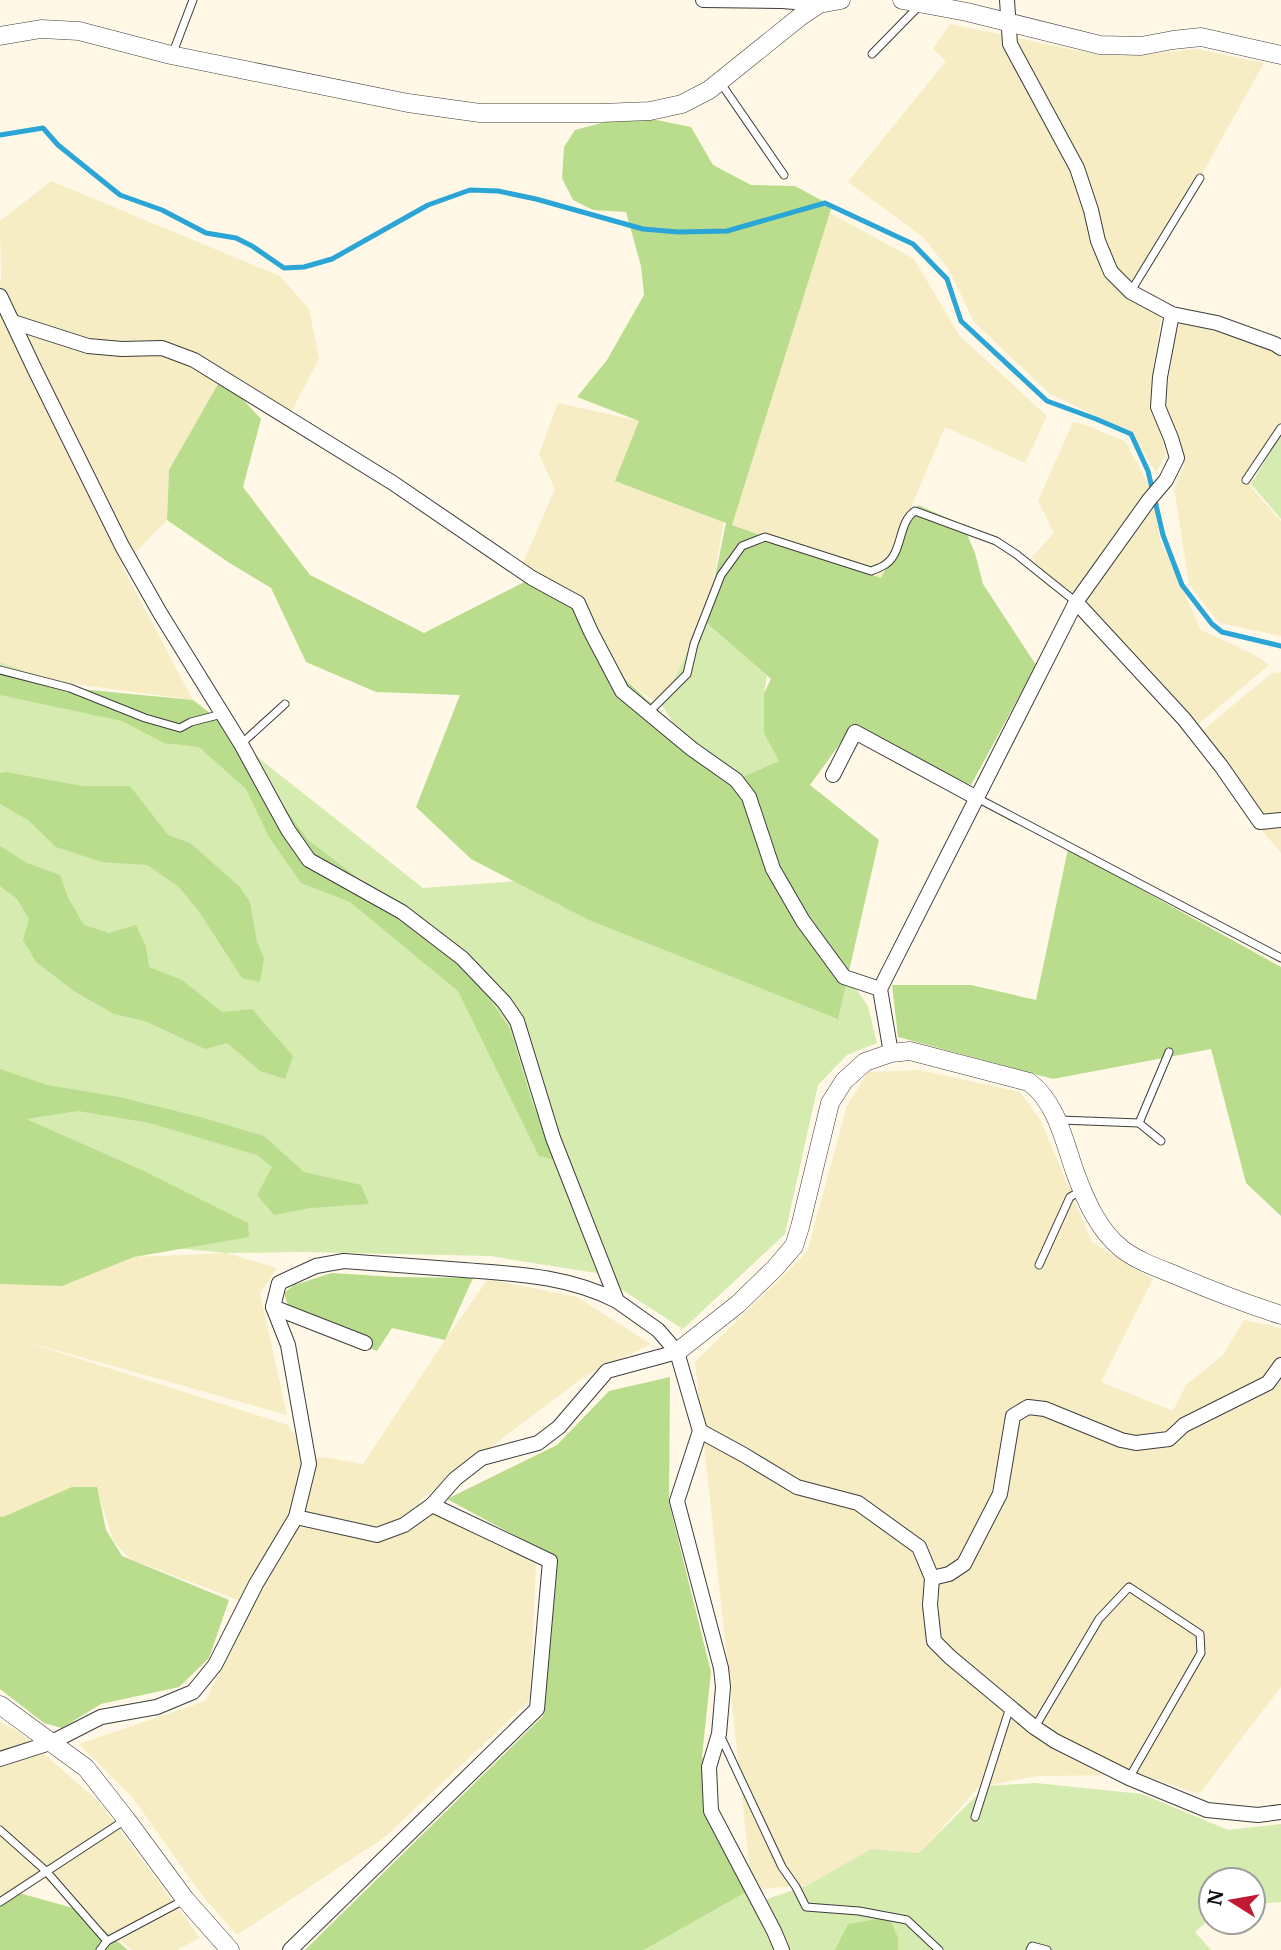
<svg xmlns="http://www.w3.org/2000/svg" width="1281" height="1950" font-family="Merriweather,serif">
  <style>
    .farmland { fill: #f6edc5; fill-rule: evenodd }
    .green { fill: #d5ebaf }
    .forest { fill: #badd8d }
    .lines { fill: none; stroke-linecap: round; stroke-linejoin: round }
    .stream { stroke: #2aa5d6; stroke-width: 5 }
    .service-casing { stroke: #3d3d3d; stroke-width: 9 }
    .minor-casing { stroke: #3d3d3d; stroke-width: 16 }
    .tertiary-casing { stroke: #3d3d3d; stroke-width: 19 }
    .service { stroke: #fff; stroke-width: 7 }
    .minor { stroke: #fff; stroke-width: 14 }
    .tertiary { stroke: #fff; stroke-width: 18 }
  </style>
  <rect width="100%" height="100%" fill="#fff8e7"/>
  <!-- farmland -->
  <g class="farmland">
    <polygon points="950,24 1100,55 1141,55 1197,49 1264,63 1192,192 1131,292 1161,318 1153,369 1154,410 1166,453 1156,473 1132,433 1050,394 974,322 949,270 923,237 848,182 946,61 933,49"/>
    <polygon points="51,181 280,276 309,309 319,359 288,418 222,377 169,470 167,520 122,566 193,700 0,674 0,281 1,279 0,221"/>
    <polygon points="827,211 914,259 959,335 1047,416 1025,463 945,427 881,578 732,525 777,344"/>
    <polygon points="1185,320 1281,348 1281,432 1249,485 1281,521 1281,636 1219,623 1189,584 1174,488 1184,465 1165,404 1176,330"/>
    <polygon points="558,403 640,421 724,520 710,601 662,705 639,691 520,570 555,489 539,454"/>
    <polygon points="1073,422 1086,425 1125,441 1151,489 1160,540 1201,630 1253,654 1269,665 1195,727 1076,602 1047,586 1032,557 1054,533 1038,501"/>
    <polygon points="1281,672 1281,853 1258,826 1197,735 1272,673"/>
    <polygon points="919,1070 1020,1092 1041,1121 1092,1242 1153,1279 1101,1382 1173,1411 1186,1385 1223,1355 1244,1320 1281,1328 1281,1687 1199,1794 1141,1775 1038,1776 979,1787 916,1857 871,1849 808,1885 752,1890 695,1362 807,1252 847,1106 868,1072"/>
    <polygon points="226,1253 277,1268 260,1293 287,1415 20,1340 288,1425 309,1459 323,1457 363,1464 445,1340 488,1279 577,1297 651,1344 585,1376 418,1502 536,1564 530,1700 385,1837 237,1935 201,1894 133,1798 79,1744 205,1701 254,1606 130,1559 114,1542 96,1487 3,1517 0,1516 0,1280 62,1286 134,1257"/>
    <path d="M0,1722L19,1732L98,1801L200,1938L177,1950H132L113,1935L0,1950ZM39,1875L85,1912L36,1897L12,1891Z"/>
  </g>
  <!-- green -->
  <g class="green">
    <polygon points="1281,435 1281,519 1251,484"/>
    <polygon points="702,619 767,676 764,693 779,761 739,783 674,724 662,705"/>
    <polygon points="0,662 89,695 222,714 241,744 423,888 561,878 813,928 868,1006 877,1043 847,1055 818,1085 785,1234 683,1329 596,1273 490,1256 301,1252 226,1253 0,1231"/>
    <polygon points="1036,1783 1142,1794 1228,1830 1281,1824 1281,1902 1253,1904 1253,1880 1211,1880 1211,1918 1195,1932 1211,1950 783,1950 758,1902 808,1885 871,1849 919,1853 986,1786"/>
    <polygon points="746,1892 774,1950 644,1950"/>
  </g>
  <!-- forest -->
  <g class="forest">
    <polygon points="632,115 691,127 713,165 751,185 795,186 832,206 732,525 881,578 918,505 963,525 975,553 983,584 1036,665 971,785 850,730 810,785 879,840 838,1019 589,920 471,859 416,807 460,695 376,692 306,662 271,588 228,562 167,520 169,470 222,377 261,419 243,487 310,575 424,633 532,578 578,603 626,680 739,785 736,780 779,761 764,733 764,693 771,679 702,619 710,601 726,523 615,481 639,421 577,397 607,360 644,295 641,266 626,212 593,210 573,200 562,178 564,147 575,130"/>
    <polygon points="0,670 70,688 193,700 222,722 308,840 462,958 510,1029 531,1099 555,1160 539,1156 458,991 350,902 301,883 269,837 246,789 199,747 164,743 122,721 0,695"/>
    <polygon points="6,772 82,786 130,786 168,835 190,843 239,886 250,902 257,942 264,958 260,982 242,978 198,910 179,887 147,865 102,862 56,847 28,820 0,804 0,773"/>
    <polygon points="0,846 27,863 60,875 68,898 84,925 109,933 136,925 146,947 149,967 182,980 222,1012 252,1009 293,1056 285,1079 260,1071 227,1043 205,1049 145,1021 114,1014 74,991 36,962 23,940 29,919 17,899 0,886"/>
    <polygon points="1068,849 1281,967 1281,1216 1246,1183 1211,1049 1053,1079 898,1037 892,985 971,985 1036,1000"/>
    <polygon points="0,1069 47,1085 119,1097 200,1117 264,1136 304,1172 361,1185 369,1204 310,1208 274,1215 257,1195 272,1167 257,1155 150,1123 78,1111 26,1119 144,1171 248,1223 249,1237 134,1257 62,1286 0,1284"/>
    <polygon points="332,1273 396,1277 473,1278 445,1340 392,1328 377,1351 292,1318 284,1293 294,1285"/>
    <polygon points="670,1377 669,1503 711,1672 702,1756 746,1892 644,1950 305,1950 543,1716 558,1559 447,1499 557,1445 609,1391"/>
    <polygon points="72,1487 97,1487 106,1530 122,1556 229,1600 209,1658 179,1687 101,1704 62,1728 44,1723 0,1689 0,1516 3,1517"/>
    <polygon points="11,1891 80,1910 128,1950 0,1950 0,1898"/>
    <polygon points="889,1917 898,1938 898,1950 835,1950 848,1924"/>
  </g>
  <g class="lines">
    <!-- stream -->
    <polyline class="stream" points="0,135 43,128 58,145 120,195 162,210 206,233 236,238 252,246 284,268 304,267 332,259 428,205 470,190 498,191 536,199 643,229 678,232 727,231 825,203 913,244 947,279 961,321 1047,401 1096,419 1131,434 1148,471 1163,535 1182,585 1212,624 1222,632 1281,646"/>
    <defs>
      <g id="service">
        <polyline points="872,54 921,4"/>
        <polyline points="172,55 193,0"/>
        <polyline points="720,82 784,175"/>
        <polyline points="1131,291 1200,178"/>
        <polyline points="1246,480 1281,428"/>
        <polyline points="0,670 70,688 145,718 180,728 191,722 222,714"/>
        <path d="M649,712L687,674L694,644L721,575L742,546L765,537L871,571C876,569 882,567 886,564C903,552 898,522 915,511L996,541L1016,554L1076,602"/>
        <polyline points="241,744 285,704"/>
        <polyline points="977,798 1281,958"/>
        <polyline points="1060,1120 1139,1123 1161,1141"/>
        <polyline points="1139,1123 1169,1052"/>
        <polyline points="1039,1265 1070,1197 1081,1191"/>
        <polyline points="1035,1727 1099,1619 1129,1587 1200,1634 1201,1653 1129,1778"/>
        <polyline points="720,1735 782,1867 796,1887 806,1907 859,1911 907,1920 939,1950"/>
        <polyline points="975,1817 1010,1707"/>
        <polyline points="0,1830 46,1871 107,1941 100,1950"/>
        <polyline points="0,1902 125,1820"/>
        <polyline points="107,1941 184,1900"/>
        <polyline points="1030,1950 1032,1946 1047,1950"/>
      </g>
      <g id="minor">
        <polyline points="703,0 782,1 819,4"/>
        <polyline points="1007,0 1010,44 1077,168 1091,210 1098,241 1111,272 1131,292 1172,314 1217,323 1275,344 1281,348"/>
        <polyline points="0,296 35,370 122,546 160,613 241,744 288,830 309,860 402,912 462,958 504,1002 517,1021 553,1138 617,1301 658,1330 677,1352 700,1431 677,1501 721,1668 723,1687 719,1734 709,1767 711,1811 774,1931 782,1950"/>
        <polyline points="13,322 88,346 122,349 162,348 194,360 393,483 532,578 578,603 591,632 622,691 692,749 736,780 749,797 773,869 803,921 844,977 880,989"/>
        <polyline points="1076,602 1184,719 1221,766 1260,822 1281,820"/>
        <polyline points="833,775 855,732 977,798"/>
        <polyline points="891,1053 880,989 1076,602 1149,500 1166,480 1177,458 1171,438 1158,407 1160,377 1172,314"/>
        <polyline points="273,1307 365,1343"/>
        <polyline points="700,1431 744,1455 797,1487 858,1503 919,1547 932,1578 930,1605 934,1641 950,1657 1034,1727 1055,1741 1129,1778 1207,1810 1258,1815 1281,1812"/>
        <polyline points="432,1505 455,1479 482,1458 538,1443 559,1427 607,1371 677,1352"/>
        <polyline points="932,1578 949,1574 964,1564 1000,1494 1013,1416 1028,1407 1045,1409 1121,1440 1136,1443 1169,1439 1184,1425 1268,1383 1281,1365"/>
        <path d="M0,1759L50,1743L101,1717L157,1707L193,1692L215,1665L256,1584L296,1517L309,1464L288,1345L273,1307L279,1283L316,1266L344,1261C384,1264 424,1267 464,1270C517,1274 569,1276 617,1301"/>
        <polyline points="290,1950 537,1709 550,1561 432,1505 404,1525 377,1535 296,1517"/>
      </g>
      <g id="tertiary">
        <polyline points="902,0 967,12 1100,45 1141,46 1173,40 1201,37 1281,55"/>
        <polyline points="0,36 41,29 79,31 171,55 408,103 480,113 601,113 650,111 682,104 709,90 801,16 819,4 841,0"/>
        <path d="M677,1352L738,1304L775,1268L794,1246L800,1227L830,1103L844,1081L865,1062L891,1053L910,1051L1029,1082C1057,1103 1064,1141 1075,1172C1085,1199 1098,1230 1122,1249C1139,1262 1161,1269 1180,1277C1213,1291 1247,1304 1281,1315"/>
        <polyline points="0,1705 86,1768 126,1819 185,1899 230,1950"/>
      </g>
    </defs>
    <!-- service casing -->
    <use href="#service" class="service-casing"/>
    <!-- minor casing -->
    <use href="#minor" class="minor-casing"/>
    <!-- tertiary casing -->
    <use href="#tertiary" class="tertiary-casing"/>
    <!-- service -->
    <use href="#service" class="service"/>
    <!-- minor -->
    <use href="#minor" class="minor"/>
    <!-- tertiary -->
    <use href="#tertiary" class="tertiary"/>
  </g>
  <!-- north arrow -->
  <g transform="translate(1232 1901) rotate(281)"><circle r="33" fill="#ffffff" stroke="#9d9d9d" stroke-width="2"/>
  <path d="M0-5L12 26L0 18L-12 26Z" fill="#c21a35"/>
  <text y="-10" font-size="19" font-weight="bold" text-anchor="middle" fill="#0a0a0a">N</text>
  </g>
</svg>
